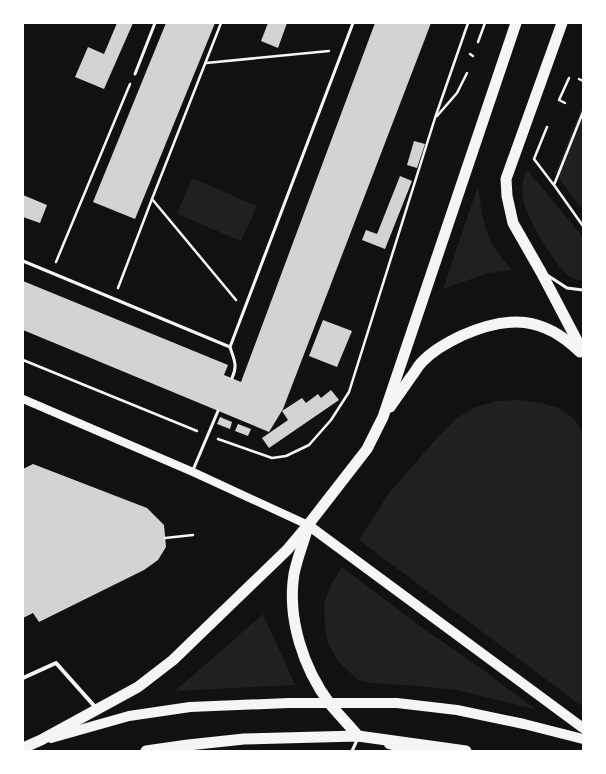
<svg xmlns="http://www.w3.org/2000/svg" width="606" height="774" font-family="Rubik,sans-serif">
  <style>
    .green { fill: #202020 }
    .building { fill: #d3d3d3 }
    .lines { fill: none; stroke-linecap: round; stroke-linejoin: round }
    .path { stroke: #f5f5f5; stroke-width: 2.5 }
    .service { stroke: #f5f5f5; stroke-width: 3 }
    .minor { stroke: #f5f5f5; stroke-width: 4 }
    .secondary { stroke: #f5f5f5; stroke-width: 8 }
    .primary { stroke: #f5f5f5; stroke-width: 10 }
    .trunk { stroke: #f5f5f5; stroke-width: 11 }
  </style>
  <rect width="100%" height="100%" fill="#111"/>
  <!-- green -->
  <g class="green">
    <polygon points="583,105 583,210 555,173"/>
    <path d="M527,170L583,237V281C579,280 572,279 569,276C552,262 529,221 523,200C521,190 522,178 527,170Z"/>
    <polygon points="192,178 257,206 241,241 177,214"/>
    <path d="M478,186C481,207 483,228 494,247C499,255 506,263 512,270L488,273L443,289Z"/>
    <path d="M518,400C546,403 570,406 583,433V707L359,540L389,493L439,436L457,418L476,407L497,401Z"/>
    <polygon points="342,567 417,624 479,667 535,709 456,690 417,686 370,683 358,680 337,660 328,643 325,626 324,604 331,585"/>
    <polygon points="263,614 295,685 175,691"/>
  </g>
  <!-- building -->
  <g class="building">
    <polygon points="117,23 133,23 104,89 75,77 88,47 104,54"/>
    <polygon points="166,23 215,23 135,219 93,202"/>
    <polygon points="268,23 287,23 278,48 261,41"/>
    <polygon points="375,23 431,23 283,409 269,432 23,330 23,281 228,365 224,375 241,382"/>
    <polygon points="414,141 425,144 417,168 407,165"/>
    <polygon points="400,176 412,181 385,249 362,240 366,230 377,234"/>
    <polygon points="23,195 47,205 40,223 23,217"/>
    <polygon points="323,320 352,331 337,367 309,356"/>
    <polygon points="331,390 339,400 269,448 262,438 288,420 282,411 302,398 306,403 318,394 321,398"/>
    <polygon points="220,417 232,422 230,429 217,424"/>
    <polygon points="238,424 251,429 248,436 235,431"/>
    <polygon points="33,464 147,508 164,525 166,547 158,560 144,570 39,622 33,613 23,618 23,469"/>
  </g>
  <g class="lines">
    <!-- path -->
    <g class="path">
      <polyline points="221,23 152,199 236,300"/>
      <polyline points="478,42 485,23"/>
      <polyline points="470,54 473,56"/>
      <polyline points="206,63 329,51"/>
      <polyline points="579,79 583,81"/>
      <polyline points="565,103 559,100 569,78"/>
      <polyline points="583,112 554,185 583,226"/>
      <polyline points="437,116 457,93 467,73"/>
      <polyline points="547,127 534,159 553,184"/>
      <polyline points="56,262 130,84"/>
      <polyline points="118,288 152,199"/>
      <polyline points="23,360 197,431"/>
      <polyline points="218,439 272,458 286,456 309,445 331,420 349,392 435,118 468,23"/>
      <polyline points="165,538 193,535"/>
    </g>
    <!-- service -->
    <g class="service">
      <polyline points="135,74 155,23"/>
      <polyline points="23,261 230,347"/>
      <polyline points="547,275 567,288 583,290"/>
      <path d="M232,378C238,365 234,360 230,347L353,23"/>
      <polyline points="193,470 218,411"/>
      <polyline points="352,751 358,738"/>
    </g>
    <!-- minor -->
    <polyline class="minor" points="23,678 56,663 97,709"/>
    <!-- secondary -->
    <polyline class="secondary" points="23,399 193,472 308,525"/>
    <!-- primary -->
    <g class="primary">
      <polyline points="308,525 583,728"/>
      <polyline points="51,738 129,716 190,707 289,703 397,703 457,710 524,724 583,739"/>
      <polyline points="389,744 414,751"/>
    </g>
    <!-- trunk -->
    <g class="trunk">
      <polyline points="562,23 506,179 507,196 513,223 541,272 583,352"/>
      <path d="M390,407C397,397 404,387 411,377C415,372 418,366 422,362C433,350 448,342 463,335C509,315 543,316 580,352"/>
      <path d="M307,530C303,544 297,559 294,574C287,618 303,668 330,704C339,715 349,725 358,736"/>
      <polyline points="23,748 41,740 138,687 173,660 287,550 308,525 367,449 383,417 516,23"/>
      <polyline points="146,751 188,745 244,739 358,736 466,751"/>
    </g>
  </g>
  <!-- border -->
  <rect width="606" height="774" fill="none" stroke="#ffffff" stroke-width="48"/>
</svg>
